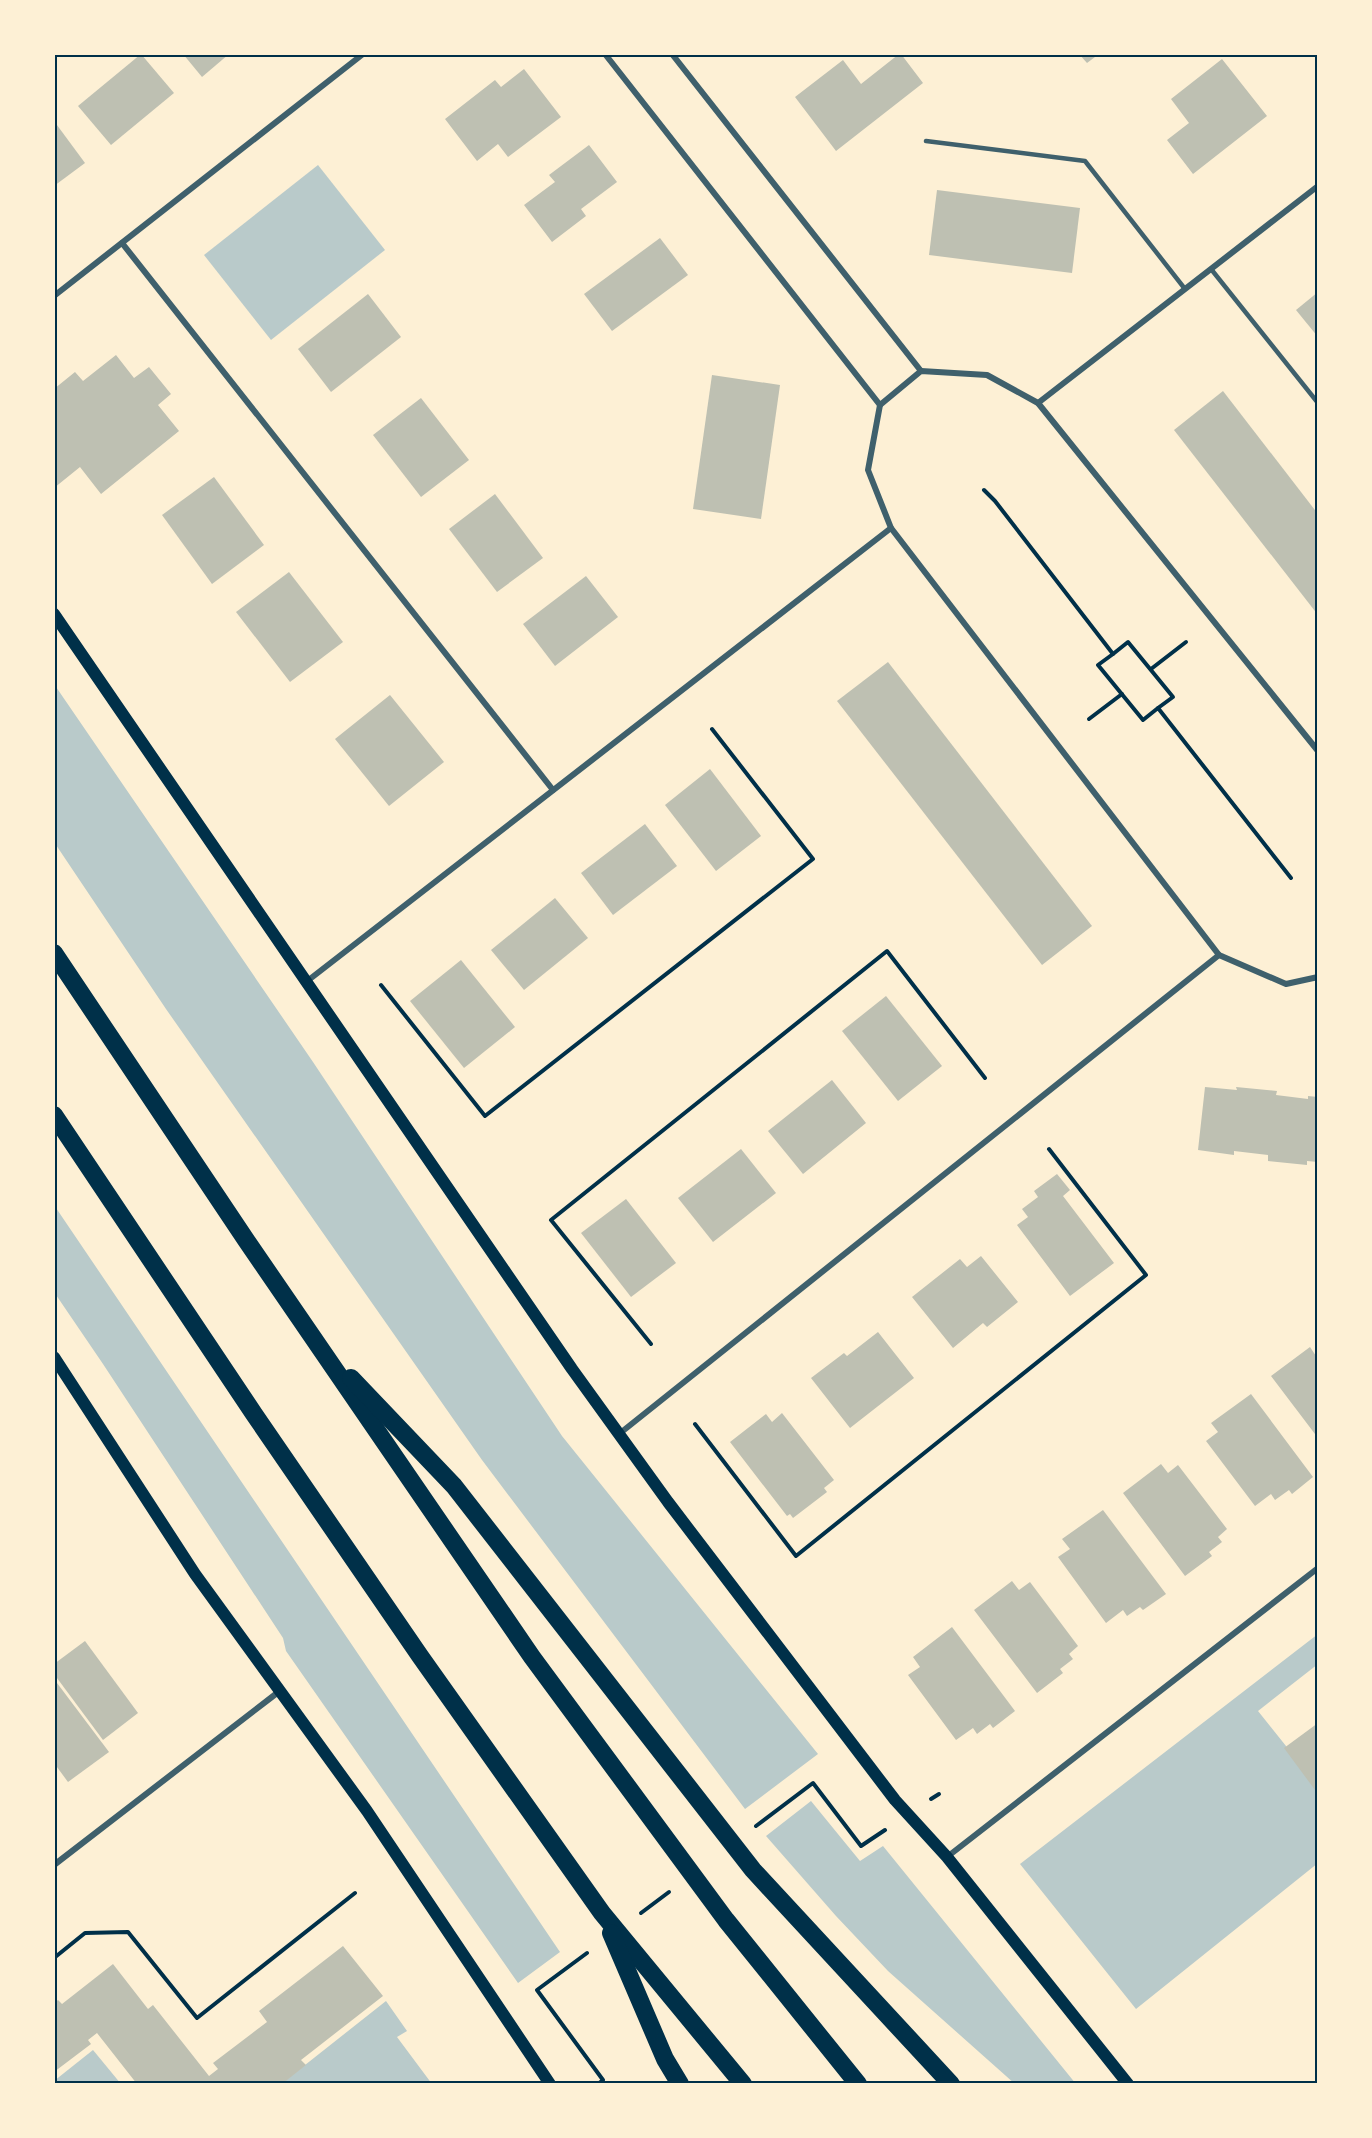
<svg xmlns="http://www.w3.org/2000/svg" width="1372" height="2138" font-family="Quicksand,sans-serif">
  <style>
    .green { fill: #b9caca }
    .building { fill: #bec0b2 }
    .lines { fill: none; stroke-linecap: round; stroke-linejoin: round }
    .path { stroke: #003049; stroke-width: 4 }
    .service { stroke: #3f606c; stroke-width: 4.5 }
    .minor { stroke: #3f606c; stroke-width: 6 }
    .secondary { stroke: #003049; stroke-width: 12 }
    .motorway { stroke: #003049; stroke-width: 18 }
    .neatline { fill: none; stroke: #003049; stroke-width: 2 }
  </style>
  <rect width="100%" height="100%" fill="#fdf0d5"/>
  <!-- green -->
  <g class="green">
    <polygon points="318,165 385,250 271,340 204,255"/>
    <polygon points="54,684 313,1062 562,1436 818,1754 745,1809 482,1460 166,1009 54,842"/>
    <polygon points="54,1205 560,1952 518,1983 286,1651 283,1638 103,1364 54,1292"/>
    <polygon points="1318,1634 1318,1664 1258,1711 1318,1786 1318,1863 1136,2009 1020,1864"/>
    <polygon points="811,1801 860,1861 883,1846 1076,2084 1015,2084 888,1971 836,1916 766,1836"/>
    <polygon points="386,2001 407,2031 397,2037 432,2084 281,2084"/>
    <polygon points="93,2050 121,2084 54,2084 54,2081"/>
  </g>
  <!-- building -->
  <g class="building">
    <polygon points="141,54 174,93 111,145 78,106"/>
    <polygon points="183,54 229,54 202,77"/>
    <polygon points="899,54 901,54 923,83 836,151 795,97 843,60 861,84"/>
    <polygon points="1079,54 1099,54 1087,63"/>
    <polygon points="1222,59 1267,116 1193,174 1167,140 1189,123 1171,99"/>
    <polygon points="524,69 561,117 508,157 498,144 477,161 445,119 495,80 501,87"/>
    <polygon points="54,121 85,163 54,186"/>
    <polygon points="589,145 617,182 581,209 586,216 552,242 524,205 555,182 549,175"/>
    <polygon points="937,190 1080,208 1072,273 929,255"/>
    <polygon points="660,238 688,275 612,331 584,294"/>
    <polygon points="1318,292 1318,337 1296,310"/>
    <polygon points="368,294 401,337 331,392 298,349"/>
    <polygon points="116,355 134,378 149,367 171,394 158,405 179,431 101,494 80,467 54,488 54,389 75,372 83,381"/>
    <polygon points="712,375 780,385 761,519 693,509"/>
    <polygon points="1223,391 1318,514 1318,615 1174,430"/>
    <polygon points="421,398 469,460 421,497 373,435"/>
    <polygon points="214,477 264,545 212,584 162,515"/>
    <polygon points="495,494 543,558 497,592 449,529"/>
    <polygon points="289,572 343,642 290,682 236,612"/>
    <polygon points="586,576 618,617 555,666 523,624"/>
    <polygon points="888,662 1092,926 1042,965 837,701"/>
    <polygon points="390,695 444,762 389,806 335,739"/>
    <polygon points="710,769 761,836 716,871 665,805"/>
    <polygon points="645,824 677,866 613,915 581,873"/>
    <polygon points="555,898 588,938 524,990 491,950"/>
    <polygon points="461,960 515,1027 464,1068 410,1001"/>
    <polygon points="886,996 942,1066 898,1101 842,1031"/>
    <polygon points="832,1080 866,1123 803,1174 768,1131"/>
    <polygon points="1205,1087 1237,1090 1236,1087 1277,1091 1276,1095 1308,1099 1308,1096 1318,1097 1318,1162 1307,1161 1307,1165 1268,1161 1268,1155 1234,1151 1234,1155 1198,1150"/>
    <polygon points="741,1149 776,1193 713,1242 678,1198"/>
    <polygon points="1057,1174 1070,1190 1063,1196 1114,1263 1070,1296 1017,1225 1028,1217 1022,1209 1038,1197 1034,1191"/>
    <polygon points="626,1199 676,1263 631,1297 581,1233"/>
    <polygon points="981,1256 1018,1302 987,1327 983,1323 953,1348 912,1297 960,1259 967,1267"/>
    <polygon points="878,1332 914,1378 850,1428 811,1378 844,1353 847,1356"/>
    <polygon points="1310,1347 1316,1356 1318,1355 1318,1438 1271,1376"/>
    <polygon points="1251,1394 1313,1477 1292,1494 1289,1490 1275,1500 1271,1494 1255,1506 1206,1441 1218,1432 1211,1423"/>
    <polygon points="782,1413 834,1480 824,1488 827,1492 793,1518 790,1514 787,1516 730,1442 766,1414 772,1422"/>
    <polygon points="1161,1464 1168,1473 1178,1465 1227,1529 1218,1537 1222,1542 1209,1552 1212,1556 1185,1576 1123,1493"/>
    <polygon points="1103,1510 1166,1594 1143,1610 1140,1607 1127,1616 1123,1610 1106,1623 1058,1557 1070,1549 1062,1539"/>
    <polygon points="1012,1581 1019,1590 1030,1582 1078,1646 1069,1654 1073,1659 1060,1669 1063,1673 1037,1693 974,1610"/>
    <polygon points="952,1627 1015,1711 993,1728 990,1724 977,1734 973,1728 956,1740 908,1675 920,1667 913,1657"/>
    <polygon points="85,1641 138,1713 103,1740 54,1674 54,1664"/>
    <polygon points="54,1679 109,1752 68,1782 54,1763"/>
    <polygon points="1318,1723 1318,1794 1284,1748"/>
    <polygon points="343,1946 383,1996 301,2060 306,2065 282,2084 137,2084 97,2033 88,2040 91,2044 54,2072 54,2003 58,2000 62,2004 113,1964 148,2009 153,2005 209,2076 218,2069 213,2063 267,2022 259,2011"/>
  </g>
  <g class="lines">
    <!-- path -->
    <g class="path">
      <polyline points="984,490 995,501 1113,654 1098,665 1143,720 1158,708 1291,878"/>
      <polyline points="1113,654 1128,642 1173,697 1158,708"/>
      <polyline points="1151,669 1186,642"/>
      <polyline points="1089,719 1122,694"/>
      <polyline points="381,985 485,1116 813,859 712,729"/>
      <polyline points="651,1344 551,1220 887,951 985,1078"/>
      <polyline points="695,1424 796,1556 1146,1275 1049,1149"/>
      <polyline points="931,1799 939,1794"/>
      <polyline points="756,1826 813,1783 861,1846 885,1830"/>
      <polyline points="641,1913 669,1892"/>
      <polyline points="587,1953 537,1990 603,2080 598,2084"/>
      <polyline points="54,1958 85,1933 128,1932 197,2018 355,1893"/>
    </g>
    <!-- service -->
    <g class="service">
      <polyline points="926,141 1085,161 1185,289"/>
      <polyline points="1211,269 1318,403"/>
    </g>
    <!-- minor -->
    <g class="minor">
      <polyline points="605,54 880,405"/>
      <polyline points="672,54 921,371"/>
      <polyline points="1316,54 1318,56"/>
      <polyline points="122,243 553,790"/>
      <polyline points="54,296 363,54"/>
      <polyline points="1038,403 1318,186"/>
      <polyline points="1318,751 1038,403 987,375 921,371 880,405 868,470 891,528 1219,955 1286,984 1318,977"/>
      <polyline points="306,982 891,528"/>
      <polyline points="619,1434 1219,955"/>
      <polyline points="947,1857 1318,1568"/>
      <polyline points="54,1865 281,1690"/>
    </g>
    <!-- secondary -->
    <g class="secondary">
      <polyline points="54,614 572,1369 668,1502 895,1800 947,1857 1128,2084"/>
      <polyline points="54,1357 195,1574 367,1811 550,2084"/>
    </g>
    <!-- motorway -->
    <g class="motorway">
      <polyline points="54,953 246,1240 532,1657 726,1920 858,2084"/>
      <polyline points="54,1115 254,1414 420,1656 602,1913 743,2084"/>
      <polyline points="351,1378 454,1486 753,1870 951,2084"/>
      <polyline points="611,1933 665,2059 680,2084"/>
    </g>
  </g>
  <!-- border -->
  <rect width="1372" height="2138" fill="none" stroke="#fdf0d5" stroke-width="111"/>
  <rect x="56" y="56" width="1260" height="2026" class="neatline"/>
</svg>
